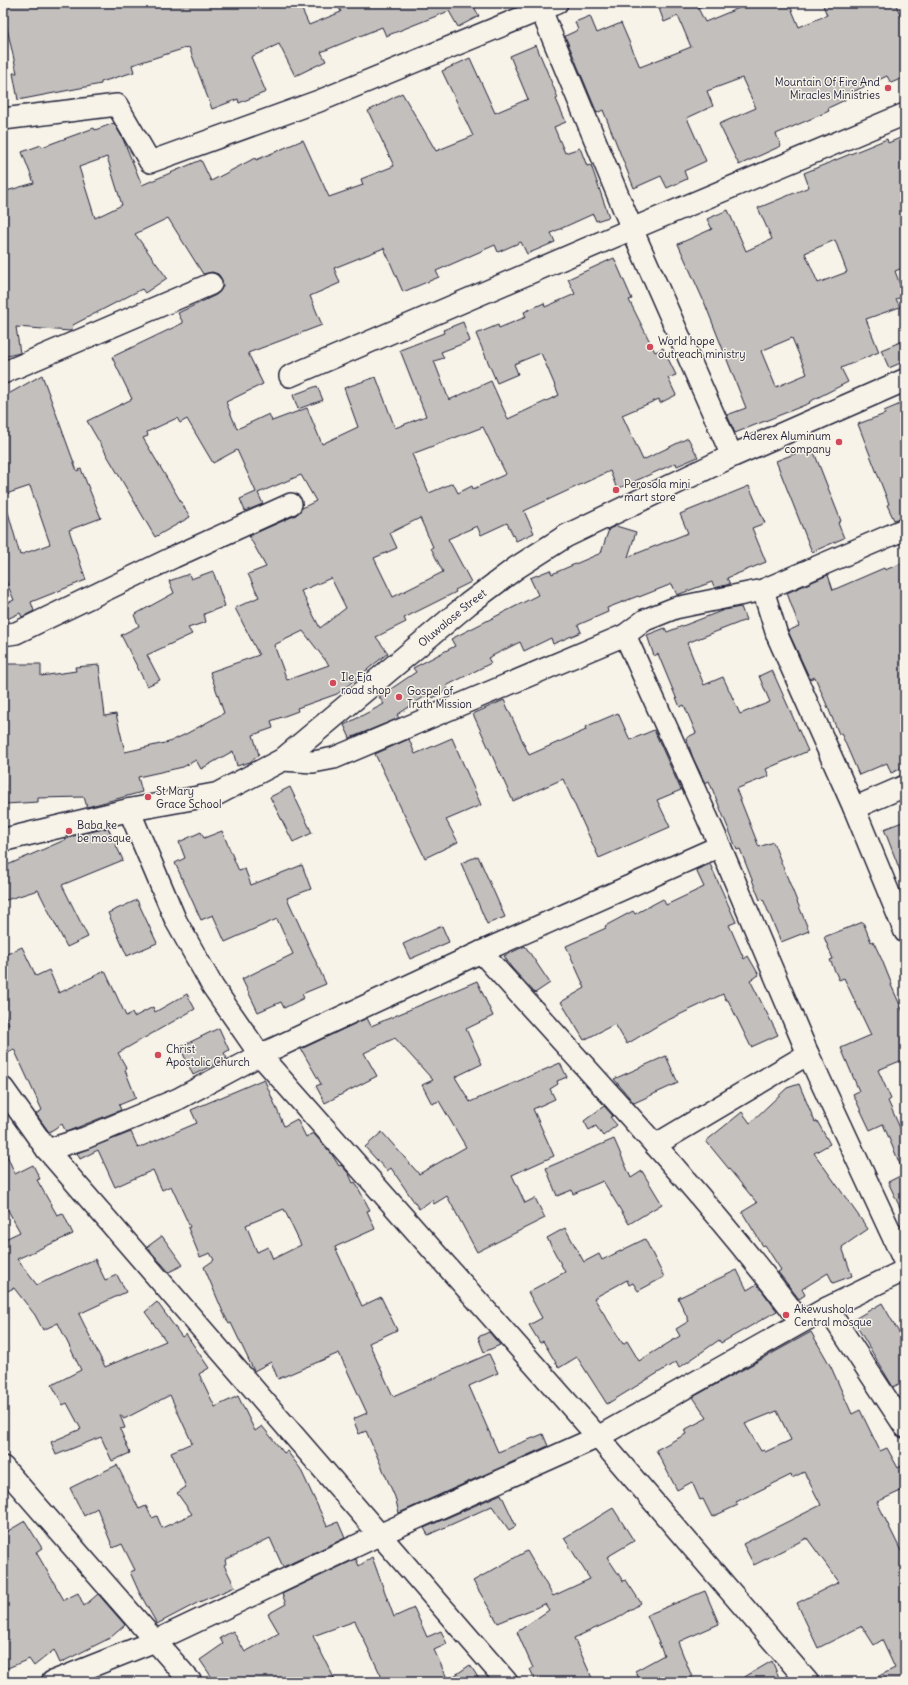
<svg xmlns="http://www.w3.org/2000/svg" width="908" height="1685" font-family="Delius,sans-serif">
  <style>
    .building { fill: #c2bfbd; stroke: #22223b; fill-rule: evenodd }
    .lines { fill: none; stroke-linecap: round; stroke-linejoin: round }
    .minor-casing { stroke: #22223b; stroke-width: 24 }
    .tertiary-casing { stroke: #22223b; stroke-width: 25 }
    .minor { stroke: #f7f3e8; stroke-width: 21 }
    .tertiary { stroke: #f7f3e8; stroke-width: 22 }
    .poi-dot { fill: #d1495b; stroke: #f7f3e8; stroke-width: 1.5 }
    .labels { text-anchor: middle; stroke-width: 3; stroke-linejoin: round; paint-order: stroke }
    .poi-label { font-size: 11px; fill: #22223b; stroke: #f7f3e8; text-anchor: start }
    .street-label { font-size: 11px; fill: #22223b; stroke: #f7f3e8 }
  </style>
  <rect width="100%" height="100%" fill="#f7f3e8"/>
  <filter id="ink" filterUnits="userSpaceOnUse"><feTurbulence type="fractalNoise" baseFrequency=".025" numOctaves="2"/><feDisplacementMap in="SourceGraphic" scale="8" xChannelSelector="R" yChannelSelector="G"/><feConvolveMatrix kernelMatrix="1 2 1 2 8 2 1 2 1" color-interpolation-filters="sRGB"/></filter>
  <g filter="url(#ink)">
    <!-- building -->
    <g class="building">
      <polygon points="3,3 299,3 309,25 341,12 337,3 472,3 479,16 458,27 449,11 386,36 382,27 321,52 326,61 295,76 279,44 251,57 266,92 239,103 238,99 212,109 189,47 132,65 134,72 101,82 101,84 18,100 13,73 17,73 6,24 3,24"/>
      <polygon points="657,3 709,3 698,8 705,22 739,8 736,3 789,3 799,27 827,15 822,3 895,3 905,25 905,77 891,83 887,76 844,96 845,100 828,108 829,111 776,134 781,146 739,165 719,124 756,108 742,78 707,91 713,106 687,118 706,161 684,171 687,179 667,188 661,176 634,188 603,110 597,113 565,36 578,30 575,22 590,16 597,33 621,23 640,67 691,47 678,16 664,22"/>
      <path d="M536,45L558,98L556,99L566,122L554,127L565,153L580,148L587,166L591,165L609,217L596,221L593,214L551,233L555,242L527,254L521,242L498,252L495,245L436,271L439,277L403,292L384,248L334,268L340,283L310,296L322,325L248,353L263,384L226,402L237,429L269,414L272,421L307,408L322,444L358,427L344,388L376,377L395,428L426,416L400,350L444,333L443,330L463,322L470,341L441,352L444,358L434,361L449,400L491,381L508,419L559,395L541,353L514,364L518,374L497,383L476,334L498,325L499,328L526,317L524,312L544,303L545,307L575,294L568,279L614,258L632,299L629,300L655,352L663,348L676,375L668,378L676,395L660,403L659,399L622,415L643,460L688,438L698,457L677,466L676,463L617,489L610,471L524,511L534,533L516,541L507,523L481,535L477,526L448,539L471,582L455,590L456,592L404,618L406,622L376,637L388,653L337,694L297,708L298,711L271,721L273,728L253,735L259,755L250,762L237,766L233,751L201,769L196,760L183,767L138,777L142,792L87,807L84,797L38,798V802L6,804L3,758V664H41V676L76,671L75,667L99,665L105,716L116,714L125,752L169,742L186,734L224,713L210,672L259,655L235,608L259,597L248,574L266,567L249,536L296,515L302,508L316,501L301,475L258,493L263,504L245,511L240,499L256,492L237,450L213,463L187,419L180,423L177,418L147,432L148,436L143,438L190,517L155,537L87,421L132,399L112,357L183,323L178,313L216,295L220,291L223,286L222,280L218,274L212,272L203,274L168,218L135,234L167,278L145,293L142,289L73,325L72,330L70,331L16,327L20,353L3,357V192L34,183L22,152L41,145L42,147L94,128L95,130L114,123L123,139L142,185L201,160L211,181L255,158L256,160L303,140L329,197L363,185L361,179L394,166L368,111L402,93L436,151L473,136L442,71L470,58L495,113L528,99L510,56ZM107,157L122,205L95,218L79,167ZM483,427L506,474L473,489L472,486L458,493L453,483L429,493L412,454ZM420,518L433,547L431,548L443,572L393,597L374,558L397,548L390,533ZM331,578L346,608L320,628L301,591ZM303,631L329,665L287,680L274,645Z"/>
      <path d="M905,136V267L895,271L904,296L896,299L900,307L866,319L879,352L841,368L848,382L809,402L810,403L735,433L727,415L746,408L705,304L678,244L712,229L707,219L728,210L746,251L772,239L758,208L809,187L804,173L887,139L888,143ZM835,240L847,272L818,283L805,253ZM792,338L807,374L776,387L761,351Z"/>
      <polygon points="905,340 905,361 889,368 881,350"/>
      <polygon points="42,375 77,471 81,469 101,518 69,530 86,580 31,602 34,611 22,617 20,613 3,621 3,605 14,600 3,574 3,512 8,512 20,555 50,544 30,486 3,495 3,397"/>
      <polygon points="317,386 323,400 298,409 293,395"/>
      <polygon points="905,402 905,517 894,520 887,505 889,504 858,424 885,414 884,411"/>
      <polygon points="812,447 841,521 838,523 844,538 812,552 776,461"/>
      <polygon points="749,486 765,523 752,528 766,562 727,578 730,584 715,588 712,582 677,595 672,584 639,597 638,596 607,608 608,612 578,625 581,632 553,644 551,638 524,651 520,642 488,658 491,663 446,686 448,689 433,698 430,693 397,715 399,718 350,738 344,725 384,704 379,697 416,672 413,668 455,646 451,639 538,595 530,578 550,570 552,574 601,553 609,529 616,526 636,532 628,557 688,533 680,514"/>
      <polygon points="905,562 905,767 891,773 887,763 859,775 841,733 839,734 815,677 810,679 788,631 799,626 787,593 828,575 833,590 884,568 885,570"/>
      <polygon points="213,571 225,606 204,614 206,622 188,628 192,634 147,655 160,680 147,686 121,635 139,626 134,615 174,593 169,581 189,574 191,579"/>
      <polygon points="741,607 746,620 687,643 704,685 723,677 740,714 770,702 759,676 772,670 808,751 766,769 769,776 736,789 759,847 773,842 809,931 781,942 763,899 760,900 740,849 737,850 709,781 705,783 693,758 686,738 696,733 684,705 680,707 658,654 654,656 647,635 665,628 667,632 724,610"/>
      <polygon points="504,700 529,755 586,730 585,727 618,713 630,740 654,730 681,790 657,800 670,827 599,858 563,779 513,801 473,714"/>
      <polygon points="452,738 481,805 446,820 458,842 425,858 375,754 409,739 415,754"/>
      <polygon points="290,787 312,833 293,842 270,797"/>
      <polygon points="905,821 905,881 904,881 884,829"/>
      <polygon points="108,828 123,860 62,885 88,937 67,947 38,890 3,901 3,867 76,835"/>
      <polygon points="222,831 239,871 245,869 251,885 302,865 311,889 287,898 326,984 302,994 304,998 284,1008 281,1002 258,1012 242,979 293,954 277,919 225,942 213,915 201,920 175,863 185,858 179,842 201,832 204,838"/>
      <polygon points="478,856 505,917 487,924 461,863"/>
      <polygon points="710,864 736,922 729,925 744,959 748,956 759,975 750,980 778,1035 751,1047 728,1000 726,1000 723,994 662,1023 627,1044 615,1024 584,1040 561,1002 585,988 566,946 606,928 605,926 633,911 635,914 663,899 666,905 704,887 696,870"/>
      <polygon points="137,900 157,943 127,956 108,913"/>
      <polygon points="863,922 871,942 873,941 882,960 892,985 891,985 905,1016 905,1059 878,1070 891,1099 888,1101 905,1139 905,1218 888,1182 904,1174 883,1124 870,1130 853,1094 859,1091 841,1048 871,1035 844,978 839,980 830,960 833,959 824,937"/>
      <polygon points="442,926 449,942 410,959 403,944"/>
      <polygon points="525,946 550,983 535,993 511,967 504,956"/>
      <polygon points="22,947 36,976 49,970 59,993 105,971 126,1016 132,1013 134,1017 153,1007 155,1012 187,994 195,1009 118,1053 127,1069 125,1070 136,1098 119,1105 121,1110 66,1132 62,1124 49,1132 36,1114 42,1110 14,1049 3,1055 3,1027 9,1024 3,1010 3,956"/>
      <polygon points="477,981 493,1016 466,1029 482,1064 455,1077 470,1102 560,1063 567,1077 557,1081 558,1084 550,1089 555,1099 533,1109 554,1156 512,1175 525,1203 535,1198 545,1218 477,1252 447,1196 434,1204 432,1200 419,1209 391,1168 387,1171 365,1147 382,1132 419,1174 466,1147 439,1101 432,1104 422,1085 433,1080 395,1038 364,1053 377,1076 325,1103 316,1086 321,1084 301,1049 367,1018 371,1026"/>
      <polygon points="219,1028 229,1050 224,1053 227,1058 193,1075 180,1047"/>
      <polygon points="666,1056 678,1083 634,1103 614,1079"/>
      <path d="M264,1079L284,1126L297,1119L306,1137L313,1133L331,1153L339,1166L341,1165L349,1174L353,1183L355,1182L370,1210L367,1211L375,1229L335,1247L362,1306L381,1297L397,1330L369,1343L393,1396L489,1354L498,1373L469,1386L498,1452L543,1434L548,1446L399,1513L395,1497L366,1431L359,1434L353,1419L367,1413L339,1353L278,1379L271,1362L254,1371L231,1323L229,1324L223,1312L204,1267L214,1260L210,1253L200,1257L188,1228L190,1227L171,1186L162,1190L153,1170L115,1187L98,1150L80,1159L77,1153L131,1132L138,1148L197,1123L191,1110ZM284,1209L301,1245L273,1259L268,1247L257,1252L246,1225Z"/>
      <polygon points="799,1084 815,1122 817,1121 830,1144 814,1153 868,1229 842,1247 852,1276 833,1283 828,1273 802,1289 805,1295 799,1299 778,1272 781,1270 765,1245 763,1246 742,1212 757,1203 706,1141 742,1112 750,1123 787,1088"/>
      <polygon points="604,1106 613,1116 610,1117 617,1125 603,1136 596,1126 589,1130 584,1121"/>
      <polygon points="614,1139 631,1178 642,1171 662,1204 629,1224 603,1181 573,1194 572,1190 557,1196 546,1168"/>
      <polygon points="3,1146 15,1174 33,1165 40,1179 37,1180 57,1215 63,1213 73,1234 17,1259 37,1285 95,1259 105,1280 117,1275 126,1292 79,1314 105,1367 166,1341 145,1312 157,1302 182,1337 186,1334 209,1368 199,1374 215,1407 238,1396 255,1431 262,1426 284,1453 287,1451 300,1468 327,1526 338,1522 345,1538 283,1567 270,1538 225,1560 226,1564 224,1565 235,1587 197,1603 157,1624 139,1592 130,1572 135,1570 122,1544 113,1548 97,1508 84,1516 70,1488 117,1465 139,1509 146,1506 152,1518 157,1516 162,1528 192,1514 177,1493 186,1487 171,1452 192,1443 170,1395 124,1419 121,1415 120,1415 125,1428 120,1429 130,1453 112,1461 101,1437 56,1455 51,1442 81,1429 67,1403 63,1405 52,1385 81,1370 58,1323 43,1330 35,1315 14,1288 3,1293 3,1240 20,1232 3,1201"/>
      <polygon points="565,1228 584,1262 599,1254 602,1260 645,1239 664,1277 638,1291 633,1283 629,1285 627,1280 594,1298 623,1344 627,1341 639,1361 680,1336 676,1329 689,1321 678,1298 737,1270 747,1290 757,1284 777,1311 721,1343 719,1340 679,1368 676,1362 607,1404 577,1357 559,1368 543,1341 540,1343 529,1325 542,1318 528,1292 565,1272 547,1238"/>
      <polygon points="162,1236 183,1265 169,1272 147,1247"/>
      <polygon points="882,1303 905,1343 905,1381 893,1387 853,1320"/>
      <polygon points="489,1332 500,1345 484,1352 478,1337"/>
      <path d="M811,1332L831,1367L852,1414L860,1410L880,1451L887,1448L898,1468L905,1464V1489L877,1502L901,1551L905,1548V1682H867L895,1668L882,1640L874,1645L862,1626L818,1648L797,1603L839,1582L807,1538L754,1565L743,1544L821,1505L804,1472L792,1478L791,1475L736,1502L738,1505L712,1517L703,1499L700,1500L692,1482L677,1490L656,1450L686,1434L684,1430L707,1418L693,1397ZM777,1411L791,1440L765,1452L764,1450L761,1451L745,1424Z"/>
      <polygon points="501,1494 516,1526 509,1530 492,1506 428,1535 424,1528"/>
      <polygon points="613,1508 634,1541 607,1557 623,1581 626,1580 641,1603 620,1617 574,1638 592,1678 583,1682 536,1682 530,1669 533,1668 517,1632 549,1610 545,1604 498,1623 473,1581 527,1551 553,1596 590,1579 564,1538"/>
      <polygon points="25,1521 42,1548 36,1552 64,1600 78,1593 84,1606 98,1594 125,1625 110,1638 60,1663 54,1650 34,1666 29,1659 3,1670 3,1534"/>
      <polygon points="372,1557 394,1617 414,1608 427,1637 441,1631 447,1644 434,1650 448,1680 470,1665 481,1682 384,1682 355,1621 313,1636 336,1682 215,1682 200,1660 223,1644 220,1638 233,1631 245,1652 279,1633 268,1614 286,1604 282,1594 356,1559 359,1566"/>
      <polygon points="705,1591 719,1624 678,1642 694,1682 641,1682 635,1671 664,1655 647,1615"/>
      <polygon points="772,1661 781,1682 736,1682"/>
    </g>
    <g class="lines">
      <defs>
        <g id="minor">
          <polyline points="541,10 632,229 732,456"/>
          <polyline points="3,119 117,105 150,162 319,101 557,3"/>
          <polyline points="3,373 211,284"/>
          <polyline points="290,376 632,229 905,114"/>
          <polyline points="763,590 777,635 854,808 905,932"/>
          <polyline points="3,635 16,633 174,557 291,504"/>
          <polyline points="625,635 720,846 808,1054 905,1263"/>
          <polyline points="282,760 313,762 334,758 625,635 645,620 675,608 763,590 905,529"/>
          <polyline points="854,808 905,786"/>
          <polyline points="129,810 176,921 213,987 260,1055 598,1437 808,1682"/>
          <path d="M481,952C590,1073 703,1192 801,1322"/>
          <polyline points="3,1088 47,1150 507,1682"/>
          <polyline points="655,1145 808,1054"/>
          <polyline points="47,1150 85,1138 178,1099 260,1055 481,952 720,846"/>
          <polyline points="827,1308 905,1427"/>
          <polyline points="3,1467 191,1682"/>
          <polyline points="52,1682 155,1641 379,1535 598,1437 827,1308 905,1270"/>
        </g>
        <g id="tertiary">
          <path id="s1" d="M3,840L129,810L217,794L282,760L468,604L516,568L566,536L732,456L905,380"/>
        </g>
      </defs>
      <!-- minor casing -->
      <use href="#minor" class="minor-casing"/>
      <!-- tertiary casing -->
      <use href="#tertiary" class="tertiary-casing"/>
      <!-- minor -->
      <use href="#minor" class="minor"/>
      <!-- tertiary -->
      <use href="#tertiary" class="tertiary"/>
    </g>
  </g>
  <!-- markers -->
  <g class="poi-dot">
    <circle cx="888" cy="88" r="4"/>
    <circle cx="650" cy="347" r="4"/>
    <circle cx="839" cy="442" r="4"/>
    <circle cx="616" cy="490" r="4"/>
    <circle cx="333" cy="683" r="4"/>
    <circle cx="399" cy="697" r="4"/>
    <circle cx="148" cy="797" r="4"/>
    <circle cx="69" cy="831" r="4"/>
    <circle cx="158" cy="1055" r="4"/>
    <circle cx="786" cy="1315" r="4"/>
  </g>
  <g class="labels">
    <!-- poi labels -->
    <g class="poi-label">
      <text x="880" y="86" text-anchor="end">Mountain Of Fire And<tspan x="880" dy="13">Miracles Ministries</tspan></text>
      <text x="658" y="345">World hope<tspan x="658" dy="13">outreach ministry</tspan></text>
      <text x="831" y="440" text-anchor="end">Aderex Aluminum<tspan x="831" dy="13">company</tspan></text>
      <text x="624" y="488">Perosola mini<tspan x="624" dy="13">mart store</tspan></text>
      <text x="341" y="681">Ile Eja<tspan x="341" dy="13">road shop</tspan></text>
      <text x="407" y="695">Gospel of<tspan x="407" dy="13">Truth Mission</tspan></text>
      <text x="156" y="795">St Mary<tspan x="156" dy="13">Grace School</tspan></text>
      <text x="77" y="829">Baba ke<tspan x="77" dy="13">be mosque</tspan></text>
      <text x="166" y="1053">Christ<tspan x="166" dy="13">Apostolic Church</tspan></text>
      <text x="794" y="1313">Akewushola<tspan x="794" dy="13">Central mosque</tspan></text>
    </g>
    <!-- street labels -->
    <g class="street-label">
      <text dy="4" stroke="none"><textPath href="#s1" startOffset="514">Oluwalose Street</textPath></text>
    </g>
  </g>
  <!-- margin -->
  <rect width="908" height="1685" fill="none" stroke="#f7f3e8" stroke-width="16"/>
  <rect x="8" y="8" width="892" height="1669" fill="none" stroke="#22223b" stroke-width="1.5" filter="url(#ink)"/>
</svg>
